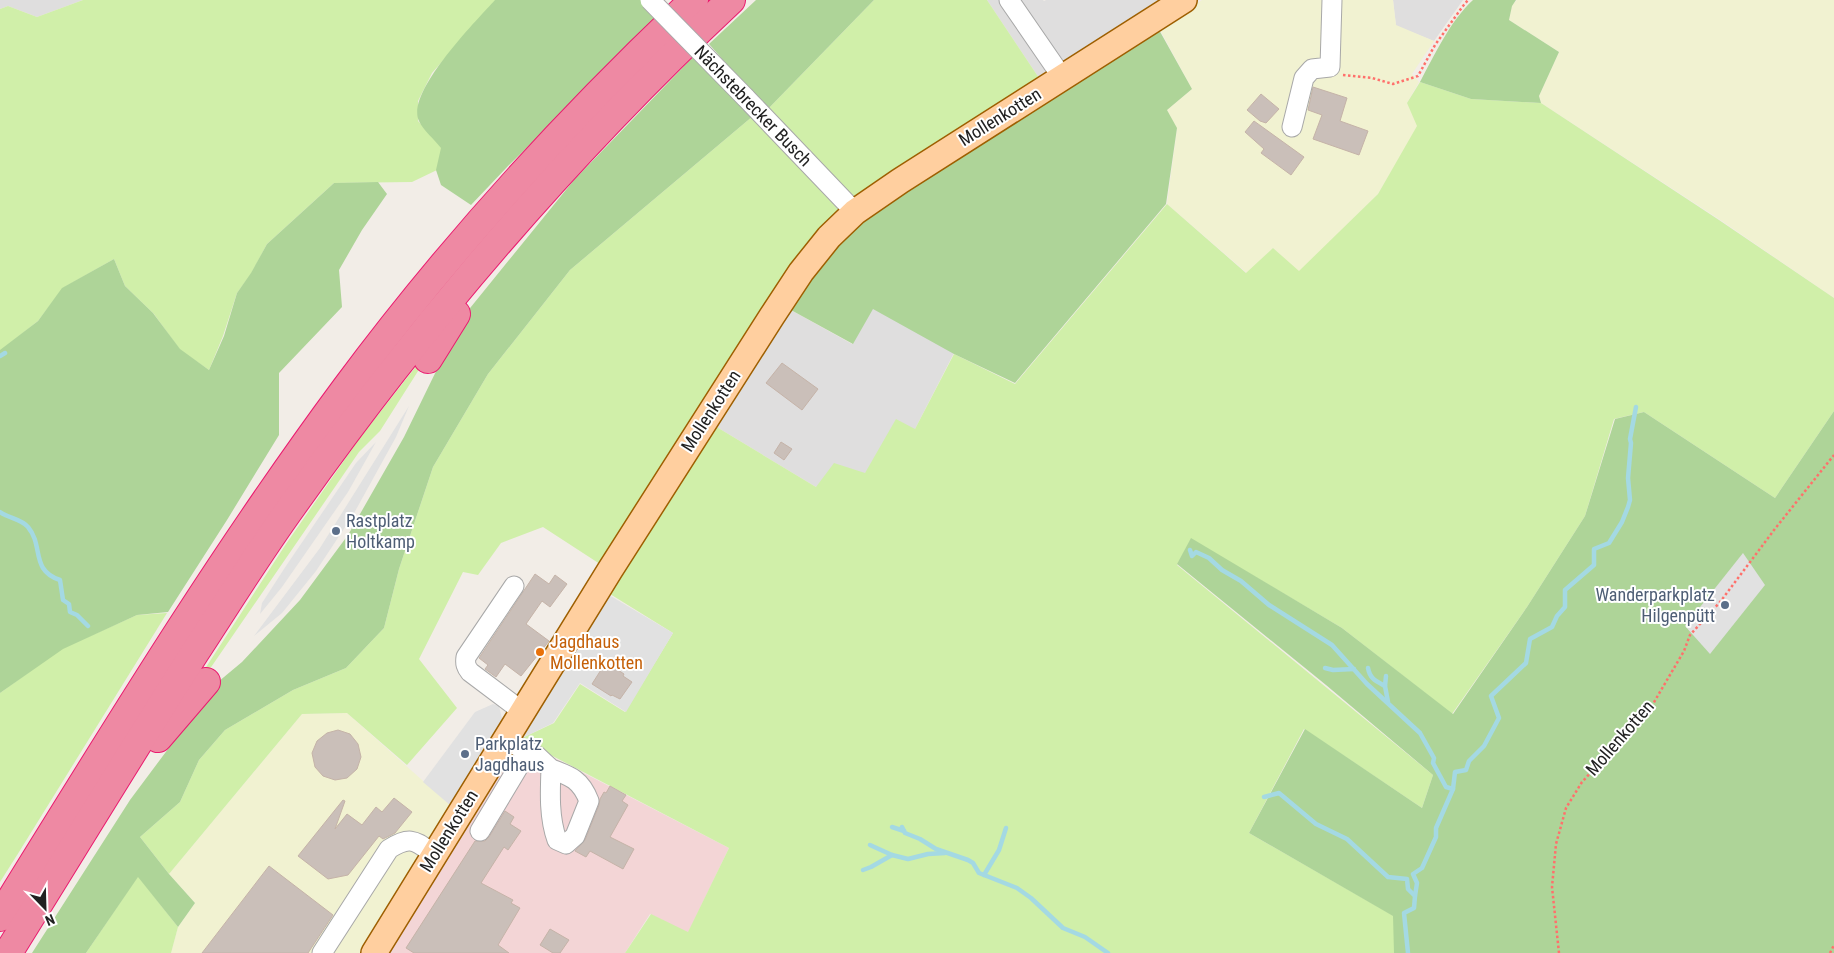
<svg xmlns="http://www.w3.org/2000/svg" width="1834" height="953" font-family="'Roboto Condensed',sans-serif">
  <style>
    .residential { fill: #dfdede }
    .commercial { fill: #f3d5d6 }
    .farmland { fill: #f1f2d1 }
    .grass { fill: #d0efa9 }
    .forest { fill: #aed498 }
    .parking { fill: #e1e1e1 }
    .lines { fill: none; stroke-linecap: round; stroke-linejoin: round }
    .stream { stroke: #a4d9e3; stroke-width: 4.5 }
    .building { fill: #cabfb9; stroke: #c5b3a8 }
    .minor-casing { stroke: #a8a8a8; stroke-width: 21 }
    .major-casing { stroke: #9e5f00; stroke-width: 28 }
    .highway-casing { stroke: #ea1a6f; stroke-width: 30 }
    .path { stroke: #ff706b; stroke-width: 2.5; stroke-dasharray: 2.5 2.5; stroke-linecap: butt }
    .minor { stroke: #fff; stroke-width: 19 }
    .major { stroke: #ffcf9f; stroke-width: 25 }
    .highway { stroke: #ee89a3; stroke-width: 28 }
    .minor-bridge-casing { stroke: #a8a8a8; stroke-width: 21; stroke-linecap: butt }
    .minor-bridge { stroke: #fff; stroke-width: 19 }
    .service-dot { fill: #5c6f8a; stroke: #fff; stroke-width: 2 }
    .food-dot { fill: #e8710a; stroke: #fff; stroke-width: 2 }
    .labels { text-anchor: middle; stroke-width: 4; stroke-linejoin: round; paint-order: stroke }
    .street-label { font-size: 18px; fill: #212121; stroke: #fff }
    .service-label { font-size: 18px; fill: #4e5e75; stroke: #fff; text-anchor: start }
    .food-label { font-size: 18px; fill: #c56008; stroke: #fff; text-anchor: start }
  </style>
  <rect width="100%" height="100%" fill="#f2ede7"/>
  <!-- residential -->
  <g class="residential">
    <polygon points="0,0 83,0 37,17 8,6 0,9"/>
    <polygon points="987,0 1043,0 1044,1 1046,0 1170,0 1041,81"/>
    <polygon points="1393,0 1463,0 1434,41 1396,26"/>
    <polygon points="873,308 954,353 915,429 865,473 816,487 715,426 759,355 791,310 852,344"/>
  </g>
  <!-- commercial -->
  <polygon class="commercial" points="514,737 729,848 688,933 650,914 625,953 384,953"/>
  <!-- farmland -->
  <g class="farmland">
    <polygon points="1202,0 1393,0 1396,25 1434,41 1412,74 1419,82 1407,103 1418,126 1378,194 1299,272 1273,248 1247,273 1167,204 1177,129 1167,110 1192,89 1159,28"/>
    <polygon points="1517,0 1834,0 1834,298 1719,219 1541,103 1539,96 1559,52 1509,20 1512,5"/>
    <polygon points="347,713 450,805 363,953 171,953 178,927 195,903 169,874 302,714"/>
  </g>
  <!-- grass -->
  <g class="grass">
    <polygon points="83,0 496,0 432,73 418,101 418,121 442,147 437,170 412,182 334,183 267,244 251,274 237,293 223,336 209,370 180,350 154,314 125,286 114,259 63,288 38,321 0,351 0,9 8,6 37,17"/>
    <polygon points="874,0 987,0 1041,81 854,203 767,110"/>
    <polygon points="1420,82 1471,99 1541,103 1719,220 1834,298 1834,411 1775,498 1644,412 1614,419 1585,516 1527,607 1452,714 1342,628 1191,539 1177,565 1433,775 1422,808 1304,729 1249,833 1394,916 1394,953 625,953 651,914 688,932 729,848 520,739 554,723 580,684 625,712 673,633 610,594 715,426 816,487 834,463 865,473 896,419 915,429 954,354 1015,384 1167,204 1246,273 1273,248 1299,271 1378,194 1417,126 1407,103"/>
    <polygon points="753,116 842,211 603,566 543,527 501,543 478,575 463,572 419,659 457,708 407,765 347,713 302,714 169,874 140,837 180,802 199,760 225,730 293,690 346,668 384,628 399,569 433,467 488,374 570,270"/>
    <polygon points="421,360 420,368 380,431 359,452 205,676 199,678 286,544 359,439"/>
    <polygon points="167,613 19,852 0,882 0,693 61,649 137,615"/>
    <polygon points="138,876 178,927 171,953 86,953"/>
  </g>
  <!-- forest -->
  <g class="forest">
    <path d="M495,0H641L659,19L508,166L471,205L441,185L436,170L441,148C435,140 423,130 419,121C405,93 476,21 495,0Z"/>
    <polygon points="756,0 874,0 767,110 709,44"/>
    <path d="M1473,0H1516L1512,6L1509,20L1559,52L1539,96L1541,103L1471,99L1420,82C1434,56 1450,21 1473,0Z"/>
    <polygon points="1158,28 1192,89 1167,110 1177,128 1166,204 1015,383 954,354 873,309 853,344 791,310 815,273 859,221"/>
    <polygon points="693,57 753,116 570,270 488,374 433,467 399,569 384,628 346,668 293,690 225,730 199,760 180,802 140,837 169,874 195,903 178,927 138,877 86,953 32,953 130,800 218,682 242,662 300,600 348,535 404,437 462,318 574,180"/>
    <polygon points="378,182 387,194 362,230 339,270 342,307 279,373 279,435 227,520 168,612 137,615 63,649 0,693 0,350 38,321 62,288 114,259 125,286 153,313 180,349 209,370 224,336 237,293 251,273 267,244 334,183"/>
    <polygon points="1834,411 1834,953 1394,953 1393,916 1249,833 1305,729 1422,808 1433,775 1326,685 1177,564 1191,538 1342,628 1453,714 1527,607 1585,516 1615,419 1644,412 1775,498"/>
  </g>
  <!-- parking -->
  <g class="parking">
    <polygon points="409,406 396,437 353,515 316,571 282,613 254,636 320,548"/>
    <polygon points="376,442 348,492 282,587 260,614 262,603 286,566 356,463"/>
    <polygon points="1743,553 1765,585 1710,654 1685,626"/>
    <polygon points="609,595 673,633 626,712 580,683 553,723 520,739"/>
    <polygon points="493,704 499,706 504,727 462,793 450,805 423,782 475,712"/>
  </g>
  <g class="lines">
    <!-- stream -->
    <g class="stream">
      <polyline points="0,356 5,353"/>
      <path d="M0,512C8,518 22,519 28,527C44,546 30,570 60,580L63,600L69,604L70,612L77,615L88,626"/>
      <polyline points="1190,550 1192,556 1196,552 1209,558 1222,570 1241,581 1269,605 1332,645 1367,684 1420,733 1434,758 1433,763 1446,787 1453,789 1436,828 1436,837 1422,868 1413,874 1417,883 1415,896"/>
      <polyline points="1325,668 1333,670 1354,669"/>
      <path d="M1368,668C1370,679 1376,681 1385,686"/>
      <polyline points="1386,676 1385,686 1388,702"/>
      <polyline points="1453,789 1455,772 1466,770 1469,761 1484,746 1499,718 1491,696 1526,663 1530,639 1552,627 1557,616 1565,607 1565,590 1594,565 1594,549 1609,543 1622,522 1628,507 1630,500 1628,478 1631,443 1630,439 1636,407"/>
      <polyline points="1264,797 1279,793 1316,824 1347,839 1388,877 1407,879 1408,889 1415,896 1414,908 1404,913 1408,953"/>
      <polyline points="892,827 904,831"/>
      <polyline points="902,827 905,833 920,839 936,849 968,860 973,863 979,873 1017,888 1031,898 1063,928 1085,937 1108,953"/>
      <polyline points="870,845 892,855 908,859 928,854 945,853"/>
      <polyline points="863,870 871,867 892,855"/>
      <polyline points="984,875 999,850 1006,828"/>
    </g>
  </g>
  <!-- building -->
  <g class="building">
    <polygon points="1313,87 1347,98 1340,121 1368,131 1359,155 1313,139 1322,115 1308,110"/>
    <polygon points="1261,94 1279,109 1266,123 1260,121 1247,110"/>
    <polygon points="1254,121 1304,157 1291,175 1261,153 1264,149 1245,132"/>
    <polygon points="782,363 818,389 802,410 766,383"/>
    <polygon points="781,442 792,449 784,460 774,453"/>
    <polygon points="535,574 549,584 555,575 567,584 550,607 542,601 526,624 549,641 521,676 505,664 496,677 485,669 488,665 479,658"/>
    <polygon points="606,662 624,674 623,676 632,682 620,699 612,695 611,696 592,684"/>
    <polygon points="338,730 350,734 358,744 361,757 357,769 347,778 335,780 323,776 315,767 312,753 317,741 327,733"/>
    <polygon points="610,786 626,795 622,801 628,805 610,837 634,849 623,869 590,851 586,857 575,851 585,840 599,805 600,799 604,792 606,793"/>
    <polygon points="394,798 412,812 395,833 383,839 379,836 348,875 328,879 298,856 343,800 345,801 335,829 347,814 362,825 376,807 382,812"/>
    <polygon points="505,811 514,817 510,824 521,831 508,850 504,847 481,883 513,900 511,903 520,908 498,945 509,953 414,953 406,948 475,841 485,841 489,837"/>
    <polygon points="269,866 333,915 308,953 202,953"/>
    <polygon points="550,929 569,940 560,953 553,953 540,945"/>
  </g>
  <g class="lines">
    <defs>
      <g id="minor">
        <polyline points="1009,0 1062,77"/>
        <polyline points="745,97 855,212"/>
        <polyline points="1292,127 1304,78 1312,69 1330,67 1332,0"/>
        <path d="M514,586L466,657C465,664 466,667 470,672L523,712"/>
        <path d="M505,740L537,756L551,769C550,793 549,818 557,840L566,844L575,836L589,801C581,780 571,776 551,769"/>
        <polyline points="480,831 528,751"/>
        <path d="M322,953L389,849C411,835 415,841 434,854"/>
      </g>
      <polyline id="major" points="374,953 610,570 772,316 801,272 829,237 855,212 900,181 1184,0"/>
      <g id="highway">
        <polyline points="428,359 456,314"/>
        <polyline points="158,738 206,682"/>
        <path d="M0,917C111,738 220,558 346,388C449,249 568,119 694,0"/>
        <path d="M8,953C71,852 132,751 196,651C228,602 259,552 293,505C422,323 568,153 731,0"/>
      </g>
    </defs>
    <!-- minor casing -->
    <use href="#minor" class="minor-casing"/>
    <!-- major casing -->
    <use href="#major" class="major-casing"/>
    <!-- highway casing -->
    <use href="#highway" class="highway-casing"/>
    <!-- path -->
    <g class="path">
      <polyline points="1343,75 1372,78 1393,84 1418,76 1435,45 1463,6 1468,0"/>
      <polyline points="1559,953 1552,887 1556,844 1566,808 1582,782 1650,709 1684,651 1690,635 1720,602 1774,530 1834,455"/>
      <polyline points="1830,953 1834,945"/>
    </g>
    <!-- minor -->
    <use href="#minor" class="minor"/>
    <!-- major -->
    <use href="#major" class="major"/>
    <!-- highway -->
    <use href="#highway" class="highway"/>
    <defs>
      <polyline id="minor-bridge" points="650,0 745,97"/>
    </defs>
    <!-- minor-bridge casing -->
    <use href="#minor-bridge" class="minor-bridge-casing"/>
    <!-- minor-bridge -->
    <use href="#minor-bridge" class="minor-bridge"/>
  </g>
  <!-- markers -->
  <g class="service-dot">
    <circle cx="336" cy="531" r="5"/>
    <circle cx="1725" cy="605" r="5"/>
    <circle cx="465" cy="754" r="5"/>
  </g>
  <circle class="food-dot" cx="540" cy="652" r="5"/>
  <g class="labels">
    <!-- street labels -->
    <g class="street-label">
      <text transform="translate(753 106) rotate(46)" y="6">Nächstebrecker Busch</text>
      <text transform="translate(1000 117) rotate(-32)" y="6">Mollenkotten</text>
      <text transform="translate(711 411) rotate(-57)" y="6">Mollenkotten</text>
      <text transform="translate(1620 738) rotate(-49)" y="6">Mollenkotten</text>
      <text transform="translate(449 831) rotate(-58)" y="6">Mollenkotten</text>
    </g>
    <!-- service labels -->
    <g class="service-label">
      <text x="346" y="527">Rastplatz<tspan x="346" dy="21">Holtkamp</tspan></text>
      <text x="1715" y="601" text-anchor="end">Wanderparkplatz<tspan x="1715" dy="21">Hilgenpütt</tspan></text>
      <text x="475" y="750">Parkplatz<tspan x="475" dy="21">Jagdhaus</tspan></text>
    </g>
    <!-- food labels -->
    <g class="food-label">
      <text x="550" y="648">Jagdhaus<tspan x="550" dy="21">Mollenkotten</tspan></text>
    </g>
  </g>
  <!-- north arrow -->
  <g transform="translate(45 908) rotate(157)" stroke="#ffffff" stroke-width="4" paint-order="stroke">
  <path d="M0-4L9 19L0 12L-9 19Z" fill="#212121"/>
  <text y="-8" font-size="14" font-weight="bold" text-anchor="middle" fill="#212121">N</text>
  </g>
</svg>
